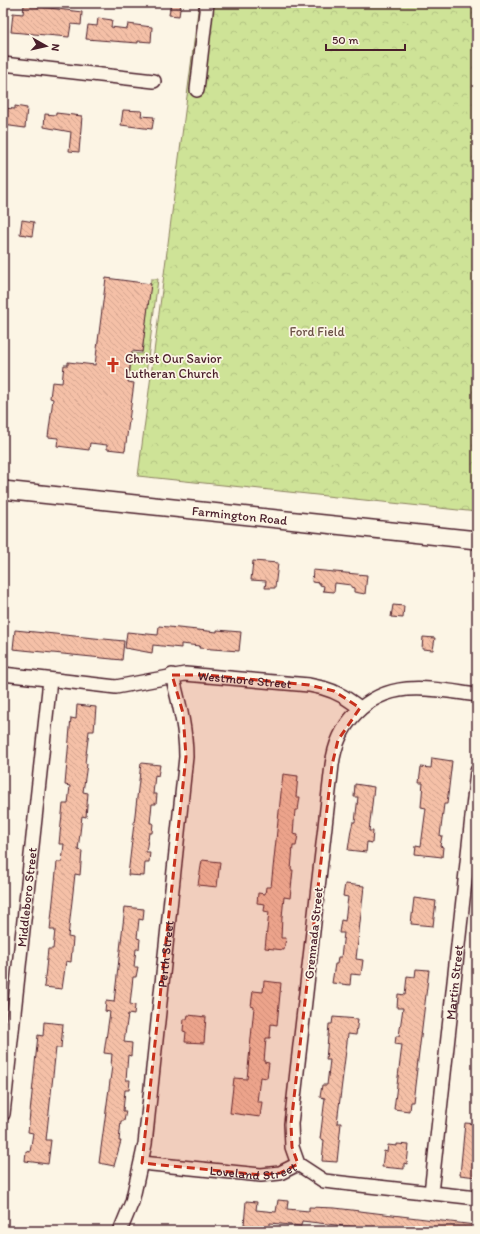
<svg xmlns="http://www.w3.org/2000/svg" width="480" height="1234" font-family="Itim,sans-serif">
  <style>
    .park { fill: url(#park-crowns); stroke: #8c8161 }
    .building { fill: url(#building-back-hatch); stroke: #4a1f2b }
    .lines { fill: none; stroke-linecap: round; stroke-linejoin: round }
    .minor-casing { stroke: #4a1f2b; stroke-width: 16 }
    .major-casing { stroke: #4a1f2b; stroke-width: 20 }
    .minor { stroke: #fcf5e5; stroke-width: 13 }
    .major { stroke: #fcf5e5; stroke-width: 17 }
    .marked { fill: #c8321e; fill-opacity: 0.2; stroke: #c8321e; stroke-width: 3; stroke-dasharray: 8 5; stroke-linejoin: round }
    .labels { text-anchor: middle; stroke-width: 3.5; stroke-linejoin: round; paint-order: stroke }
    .park-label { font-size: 13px; fill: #6b5046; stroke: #fcf5e5 }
    .poi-label { font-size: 13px; fill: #4a1f2b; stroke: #fcf5e5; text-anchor: start }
    .street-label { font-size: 13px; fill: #4a1f2b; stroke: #fcf5e5 }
  </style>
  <defs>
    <pattern id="park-crowns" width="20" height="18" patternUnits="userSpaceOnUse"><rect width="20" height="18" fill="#cee397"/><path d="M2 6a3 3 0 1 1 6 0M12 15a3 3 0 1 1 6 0" fill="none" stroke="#b2c282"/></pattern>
    <pattern id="building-back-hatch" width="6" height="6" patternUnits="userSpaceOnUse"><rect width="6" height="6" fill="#f5c0a7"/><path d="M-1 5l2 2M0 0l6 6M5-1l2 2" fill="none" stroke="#d4a590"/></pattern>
  </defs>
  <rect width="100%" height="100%" fill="#fcf5e5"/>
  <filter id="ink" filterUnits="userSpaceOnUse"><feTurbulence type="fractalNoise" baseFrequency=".025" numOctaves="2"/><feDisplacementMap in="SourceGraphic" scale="8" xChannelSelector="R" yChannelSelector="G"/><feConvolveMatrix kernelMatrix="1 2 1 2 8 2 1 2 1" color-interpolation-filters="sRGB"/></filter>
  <g filter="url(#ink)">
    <!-- park -->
    <g class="park">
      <polygon points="199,3 477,3 477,512 138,476"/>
      <polygon points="151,279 158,279 146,374 130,372 132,353 142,354"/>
    </g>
    <!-- building -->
    <g class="building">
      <polygon points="171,3 181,3 179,16 169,15"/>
      <polygon points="24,5 82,12 81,25 71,24 69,37 11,32 13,13 23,14"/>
      <polygon points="98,18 112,20 111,27 127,29 128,24 152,27 151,42 138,41 138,43 86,39 88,25 97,26"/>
      <polygon points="15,106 27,108 25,128 3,125 3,108 15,109"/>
      <polygon points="123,110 142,111 141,116 154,117 152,129 121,125"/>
      <polygon points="56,113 82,116 79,152 69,151 71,132 44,127 45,114 56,115"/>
      <polygon points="22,220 34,222 32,236 20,234"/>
      <polygon points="106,278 151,284 142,352 132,351 128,382 134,383 125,451 107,449 107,445 90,443 89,450 57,446 58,438 48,437 53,399 50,398 52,382 62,383 64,365 68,365 68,362 95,365"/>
      <polygon points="253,561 278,563 275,588 265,588 266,581 251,580"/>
      <polygon points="313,570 367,575 365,594 354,592 354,588 351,587 351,585 335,583 334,592 323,591 324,586 320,585 320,583 312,582"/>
      <polygon points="393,605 404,606 403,618 391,617"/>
      <polygon points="159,626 217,632 217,630 241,632 239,651 199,648 200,646 181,644 181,648 153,645 152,653 125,648 127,632 158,635"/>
      <polygon points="15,630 124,641 122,660 13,649"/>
      <polygon points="423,637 435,638 433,650 422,649"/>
      <polygon points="77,705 96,707 94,731 89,731 85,763 87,764 83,792 88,793 86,817 82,816 78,850 82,851 80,875 75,874 68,937 73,938 71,962 66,961 62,989 44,987 48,949 53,949 55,930 50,930 57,862 62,862 64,844 59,844 63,804 68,804 70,786 65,785 70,728 71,718 76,719"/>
      <polygon points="432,758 452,761 447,804 444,804 440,836 442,836 440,846 443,847 442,857 415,854 416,845 421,846 426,808 421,807 423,783 419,783 421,767 431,768"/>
      <polygon points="141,763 160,765 158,776 155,775 153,794 157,794 156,804 152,804 150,823 153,823 152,833 149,833 146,852 150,852 149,862 145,862 144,876 128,875"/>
      <polygon points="283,774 298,776 296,797 300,797 298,810 295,810 293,834 298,835 296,846 293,846 291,870 293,870 290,898 284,897 282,917 281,938 286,938 284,950 265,948 269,912 264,911 265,904 257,903 258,893 265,894 266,887 271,887"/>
      <polygon points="355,784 374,787 369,831 373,831 372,843 367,842 366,852 348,850 351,830 353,822 355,822 358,797 354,797"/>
      <polygon points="202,860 220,862 217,887 198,885"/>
      <polygon points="345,884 364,886 356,959 363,960 361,975 351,974 350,985 332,983 335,964 337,964 338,957 341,957 344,933 339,933 341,920 345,921 348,897 343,896"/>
      <polygon points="414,898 436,901 433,926 411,924"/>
      <polygon points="125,907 144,909 143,920 139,919 137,938 140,939 139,949 136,949 134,967 138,967 136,977 133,977 130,1004 135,1005 134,1015 128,1014 124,1042 132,1043 131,1056 128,1055 126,1080 130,1080 129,1090 125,1090 123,1111 126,1111 124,1121 121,1121 119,1141 121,1141 114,1166 99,1163 112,1066 111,1066 112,1054 104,1053 110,1012 105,1011 106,1001 114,1002"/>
      <polygon points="416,969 429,970 413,1102 410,1102 409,1111 394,1109 402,1045 395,1044 396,1036 399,1036 403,1008 397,1008 398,994 405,995 407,976 415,977"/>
      <polygon points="264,981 281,983 277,1025 271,1024 270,1038 266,1038 264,1062 269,1063 267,1078 260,1077 257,1102 262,1102 260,1117 230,1113 234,1078 247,1079 254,1007 251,1006 253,991 263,992"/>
      <polygon points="188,1015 206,1017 204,1043 185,1042 186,1032 183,1031 184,1019 187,1019"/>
      <polygon points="333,1017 358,1019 356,1035 348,1034 337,1123 341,1123 337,1162 322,1161 324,1140 320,1139 325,1098 320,1097 322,1085 327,1085 330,1060 326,1060 329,1024 332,1024"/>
      <polygon points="44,1022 63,1024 61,1048 56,1048 46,1140 51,1140 48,1164 25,1161 26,1151 30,1152 33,1133 28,1132 38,1035 43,1036"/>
      <polygon points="465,1123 477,1124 476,1177 460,1175"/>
      <polygon points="397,1144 409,1145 407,1164 404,1163 404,1169 382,1167 384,1151 387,1152 388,1145 397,1146"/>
      <polygon points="278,1200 288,1201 287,1209 309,1211 309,1207 335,1208 475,1225 475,1231 386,1231 302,1221 301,1226 270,1223 270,1227 244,1225 246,1201 257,1202 256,1210 276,1212"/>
    </g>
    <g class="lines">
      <defs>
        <g id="minor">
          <polyline points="3,64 154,81"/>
          <polyline points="197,90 207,3"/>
          <path id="s1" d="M3,674L116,687L185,674L309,685L323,688C338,692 348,699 360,708"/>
          <path d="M477,695C454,692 430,687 407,689C365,693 337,725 332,765L291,1124L292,1147L298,1164L324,1181L477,1198"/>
          <path id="s2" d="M3,1114L50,680"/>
          <path id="s3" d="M142,1163L261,1175L280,1173L298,1164"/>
          <path id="s4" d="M431,1193L477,771"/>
          <path id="s5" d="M120,1231L132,1202L145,1144L186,757C186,728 179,703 172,675"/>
        </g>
        <g id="major">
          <path id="s6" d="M3,490L477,540"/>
        </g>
      </defs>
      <!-- minor casing -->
      <use href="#minor" class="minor-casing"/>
      <!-- major casing -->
      <use href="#major" class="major-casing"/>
      <!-- minor -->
      <use href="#minor" class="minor"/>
      <!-- major -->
      <use href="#major" class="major"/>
    </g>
  </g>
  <!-- marked area -->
  <path class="marked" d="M172,675H206L309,685L334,691L360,708L338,740L332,765L291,1124L292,1147L298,1164L280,1173L261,1175L142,1163L186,757L183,713Z"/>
  <!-- icons -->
  <defs>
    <symbol id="church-bare" viewBox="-9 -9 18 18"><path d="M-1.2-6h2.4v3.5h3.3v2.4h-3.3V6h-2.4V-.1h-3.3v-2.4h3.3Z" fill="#c8321e" stroke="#fcf5e5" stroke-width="2.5" paint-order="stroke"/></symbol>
  </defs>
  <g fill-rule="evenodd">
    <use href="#church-bare" x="102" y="354" width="22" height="22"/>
  </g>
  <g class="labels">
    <!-- park labels -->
    <g class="park-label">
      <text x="317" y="336">Ford Field</text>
    </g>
    <!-- poi labels -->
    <g class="poi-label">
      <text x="125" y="363">Christ Our Savior<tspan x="125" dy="15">Lutheran Church</tspan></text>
    </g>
    <!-- street labels -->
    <g class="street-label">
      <text dy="5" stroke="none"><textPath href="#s6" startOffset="238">Farmington Road</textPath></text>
      <text dy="5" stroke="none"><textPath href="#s1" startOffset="244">Westmore Street</textPath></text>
      <text dy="5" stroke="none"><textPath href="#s2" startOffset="218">Middleboro Street</textPath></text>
      <text transform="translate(313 933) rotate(-84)" y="5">Grennada Street</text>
      <text dy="5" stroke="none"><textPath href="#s5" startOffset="282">Perth Street</textPath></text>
      <text dy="5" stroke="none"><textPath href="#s4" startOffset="212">Martin Street</textPath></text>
      <text dy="5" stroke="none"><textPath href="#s3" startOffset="112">Loveland Street</textPath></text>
    </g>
  </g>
  <!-- margin -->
  <rect width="480" height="1234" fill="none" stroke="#fcf5e5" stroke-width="16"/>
  <rect x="8" y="8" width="464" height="1218" fill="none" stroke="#4a1f2b" stroke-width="1.5" filter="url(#ink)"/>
  <!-- north arrow -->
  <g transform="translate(46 46) rotate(98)" stroke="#fcf5e5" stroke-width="3" paint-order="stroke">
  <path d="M0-3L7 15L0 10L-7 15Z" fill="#4a1f2b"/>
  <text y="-6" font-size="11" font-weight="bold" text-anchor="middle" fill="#4a1f2b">N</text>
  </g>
  <!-- scale -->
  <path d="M326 44v6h79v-6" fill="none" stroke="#4a1f2b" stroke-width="2"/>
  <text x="332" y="44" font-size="12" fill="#4a1f2b" stroke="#fcf5e5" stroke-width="3" paint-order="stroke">50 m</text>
</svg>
